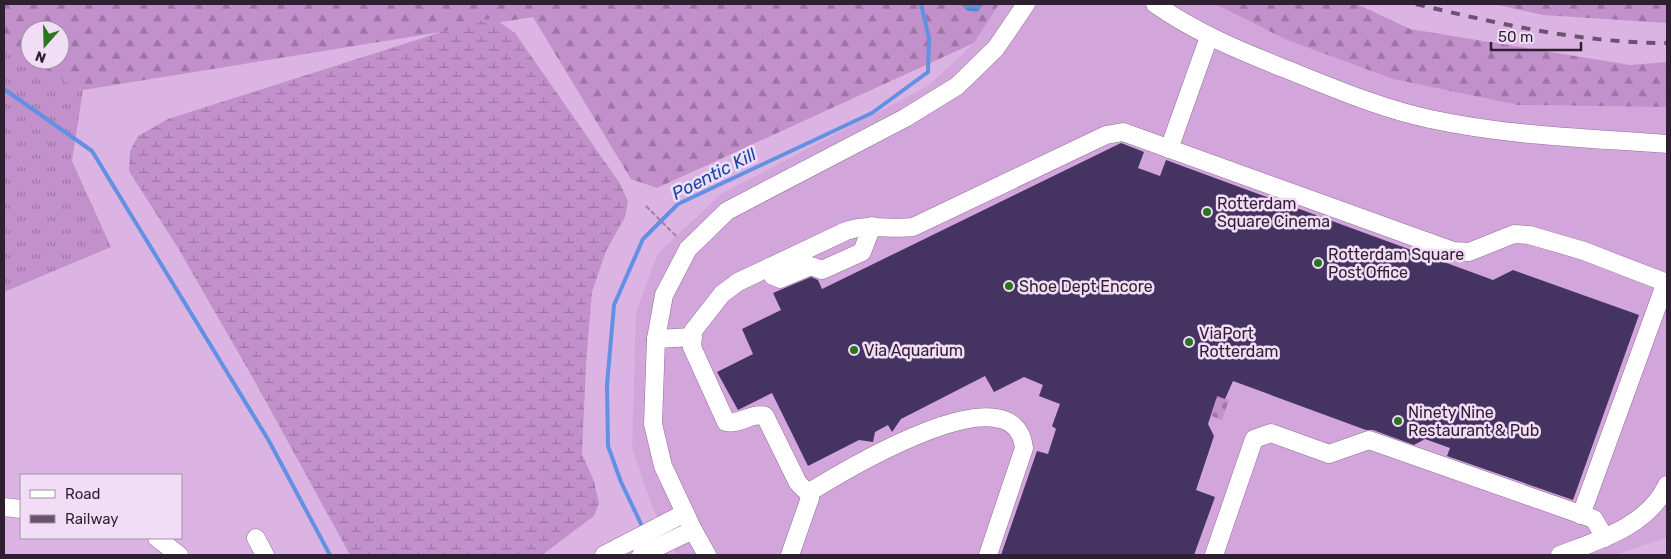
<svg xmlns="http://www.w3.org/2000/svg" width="1671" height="559" font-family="Rubik,sans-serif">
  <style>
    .built { fill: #d3a6db }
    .grass { fill: url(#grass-tufts) }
    .forest { fill: url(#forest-firs); fill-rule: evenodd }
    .wetland { fill: url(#wetland-marsh) }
    .cemetery { fill: url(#cemetery-stones) }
    .water { fill: url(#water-rules) }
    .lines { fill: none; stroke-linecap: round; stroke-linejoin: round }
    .stream { stroke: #6291e4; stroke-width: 4 }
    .building { fill: #453361 }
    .minor-casing { stroke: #926d99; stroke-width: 19 }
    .path { stroke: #9e7fa3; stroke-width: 2; stroke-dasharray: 5 2.5; stroke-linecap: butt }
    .minor { stroke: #fff; stroke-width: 18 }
    .rail { stroke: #6b536f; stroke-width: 4; stroke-dasharray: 9 9; stroke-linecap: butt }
    .poi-dot { fill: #29761d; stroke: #f1ddf5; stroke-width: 2 }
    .labels { text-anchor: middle; stroke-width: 5; stroke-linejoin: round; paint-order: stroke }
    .poi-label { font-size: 16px; fill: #2e1f31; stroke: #f1ddf5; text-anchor: start }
    .water-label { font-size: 18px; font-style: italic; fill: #1349a9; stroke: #f1ddf5 }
  </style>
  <defs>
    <pattern id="grass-tufts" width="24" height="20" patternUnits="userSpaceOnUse" patternTransform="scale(1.25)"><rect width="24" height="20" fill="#c291cb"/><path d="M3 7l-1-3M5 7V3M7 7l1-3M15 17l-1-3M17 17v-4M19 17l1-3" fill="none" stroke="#9e76a5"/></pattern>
    <pattern id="forest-firs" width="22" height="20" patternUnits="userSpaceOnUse" patternTransform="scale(1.25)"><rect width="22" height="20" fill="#c291cb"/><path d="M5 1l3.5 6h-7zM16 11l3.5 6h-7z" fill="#9e76a5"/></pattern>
    <pattern id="wetland-marsh" width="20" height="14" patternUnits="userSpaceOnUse" patternTransform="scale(1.25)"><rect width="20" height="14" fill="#c291cb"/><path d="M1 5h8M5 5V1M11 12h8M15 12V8" fill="none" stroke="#9e76a5"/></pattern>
    <pattern id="cemetery-stones" width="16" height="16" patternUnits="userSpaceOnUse" patternTransform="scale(1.25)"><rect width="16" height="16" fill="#c291cb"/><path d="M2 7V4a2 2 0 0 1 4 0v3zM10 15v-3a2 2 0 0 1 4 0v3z" fill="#9e76a5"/></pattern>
    <pattern id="water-rules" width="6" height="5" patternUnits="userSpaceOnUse" patternTransform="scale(1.25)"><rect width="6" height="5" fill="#6291e4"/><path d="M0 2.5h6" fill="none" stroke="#5176b9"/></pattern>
  </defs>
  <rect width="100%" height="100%" fill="#dcb4e3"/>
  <!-- built -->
  <polygon class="built" points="999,4 1215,4 1287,40 1393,79 1518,105 1667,107 1667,537 1616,555 677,555 652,506 632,448 636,312 658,253 721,194 928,86 974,43"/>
  <!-- grass -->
  <polygon class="grass" points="4,48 83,90 72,161 111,247 4,292"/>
  <!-- forest -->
  <g class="forest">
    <path d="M4,4H999L974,43L657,188L631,179L533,17L83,90L4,48ZM30,30H60V60H30Z"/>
    <polygon points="1215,4 1357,4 1410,29 1630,65 1667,62 1667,107 1518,105 1393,79 1287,40"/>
    <polygon points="1493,4 1667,4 1667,23 1543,15"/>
  </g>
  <!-- wetland -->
  <polygon class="wetland" points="493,18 515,33 621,185 628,202 625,217 606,251 592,292 586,365 582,454 594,481 599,503 594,516 542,555 350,555 254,380 178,248 129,171 130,151 138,136 168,119 473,22"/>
  <!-- cemetery -->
  <polygon class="cemetery" points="1215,395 1229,400 1222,420 1211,416 1213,409 1210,408"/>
  <!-- water -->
  <polygon class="water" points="960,4 984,4 977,12 968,11"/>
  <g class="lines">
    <!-- stream -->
    <g class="stream">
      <polyline points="4,89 92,151 269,441 330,555"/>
      <polyline points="643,528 621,482 608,446 607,385 614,305 643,239 678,204 872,113 928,72 929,38 921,4"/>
    </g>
  </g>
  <!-- building -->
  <polygon class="building" points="1121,143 1144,152 1138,168 1160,176 1166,160 1493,280 1513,270 1639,315 1573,500 1447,456 1450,448 1425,439 1414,445 1373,430 1366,430 1233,381 1225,399 1217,396 1208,424 1214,436 1196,490 1215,497 1194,555 1001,555 1037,451 1048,454 1056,429 1052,426 1060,404 1039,396 1043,385 1024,377 994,392 985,376 901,419 892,432 888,425 875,432 873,442 859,440 808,466 772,393 738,410 717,372 753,354 742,329 781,310 773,293 811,277 818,280 822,289"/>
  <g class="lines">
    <defs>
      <g id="minor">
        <path d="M1155,4C1195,32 1238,50 1283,68C1331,87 1379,108 1430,119C1508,136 1588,138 1667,144"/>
        <polyline points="1169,149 1209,37"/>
        <polyline points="769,267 773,276 780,279 811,266 822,270 862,252 872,226"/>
        <polyline points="656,339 693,337"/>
        <polyline points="4,507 21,509"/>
        <polyline points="1581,515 1666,282"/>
        <polyline points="157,538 179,555"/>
        <polyline points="256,538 265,555"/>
        <polyline points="604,555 685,513"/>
        <polyline points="641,555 693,530"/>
        <polyline points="707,555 693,530 663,466 653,424 656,339 664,295 688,249 727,211 905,118 957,86 996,48 1026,4"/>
        <polyline points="790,555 810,498 808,493"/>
        <path d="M988,555L1024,448C1015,366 842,472 808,493L798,483L765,416C751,412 741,425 726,422L692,347L693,331L722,294L738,282L846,231C868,223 890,230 913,227L1106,135L1123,132L1453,251L1469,252L1514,234L1529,235L1584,251L1667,283"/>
        <polyline points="1214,555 1254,439 1271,433 1329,454 1369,440 1594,519 1605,538"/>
        <path d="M1560,555C1599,540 1648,526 1667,485"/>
      </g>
    </defs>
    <!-- minor casing -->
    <use href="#minor" class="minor-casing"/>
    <!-- path -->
    <polyline class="path" points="646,206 678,238"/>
    <!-- minor -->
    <use href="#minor" class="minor"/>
    <!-- rail -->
    <path class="rail" d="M1416,4C1499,24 1582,43 1667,43"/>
  </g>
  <!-- markers -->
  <g class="poi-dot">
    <circle cx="1207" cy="212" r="5"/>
    <circle cx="1318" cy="263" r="5"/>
    <circle cx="1009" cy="286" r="5"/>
    <circle cx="1189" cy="342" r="5"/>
    <circle cx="854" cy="350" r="5"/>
    <circle cx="1398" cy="421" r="5"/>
  </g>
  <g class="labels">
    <!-- poi labels -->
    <g class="poi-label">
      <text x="1217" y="209">Rotterdam<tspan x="1217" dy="18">Square Cinema</tspan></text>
      <text x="1328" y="260">Rotterdam Square<tspan x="1328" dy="18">Post Office</tspan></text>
      <text x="1019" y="292">Shoe Dept Encore</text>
      <text x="1199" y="339">ViaPort<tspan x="1199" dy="18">Rotterdam</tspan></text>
      <text x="864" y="356">Via Aquarium</text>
      <text x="1408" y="418">Ninety Nine<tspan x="1408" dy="18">Restaurant &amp; Pub</tspan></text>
    </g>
    <!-- water labels -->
    <g class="water-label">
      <text transform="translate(714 174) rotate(-27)" y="6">Poentic Kill</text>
    </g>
  </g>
  <!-- border -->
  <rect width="1671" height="559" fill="none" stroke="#2e1f31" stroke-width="10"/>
  <!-- legend -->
  <rect x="20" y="474" width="162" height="65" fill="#f1ddf5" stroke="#a391a7"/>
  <rect x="30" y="490" width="25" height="8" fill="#ffffff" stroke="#a391a7"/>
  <text x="65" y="499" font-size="15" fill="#2e1f31">Road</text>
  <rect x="30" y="515" width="25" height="8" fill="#6b536f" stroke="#a391a7"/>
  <text x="65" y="524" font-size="15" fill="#2e1f31">Railway</text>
  <!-- north arrow -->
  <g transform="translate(45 45) rotate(200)"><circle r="24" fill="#f1ddf5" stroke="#a391a7"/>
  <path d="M0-4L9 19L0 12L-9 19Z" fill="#29761d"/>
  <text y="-8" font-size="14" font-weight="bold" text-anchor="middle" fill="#2e1f31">N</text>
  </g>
  <!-- scale -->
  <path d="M1491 42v8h90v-8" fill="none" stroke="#2e1f31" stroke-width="2.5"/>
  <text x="1498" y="42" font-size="15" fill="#2e1f31" stroke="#f1ddf5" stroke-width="4" paint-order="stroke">50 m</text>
</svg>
